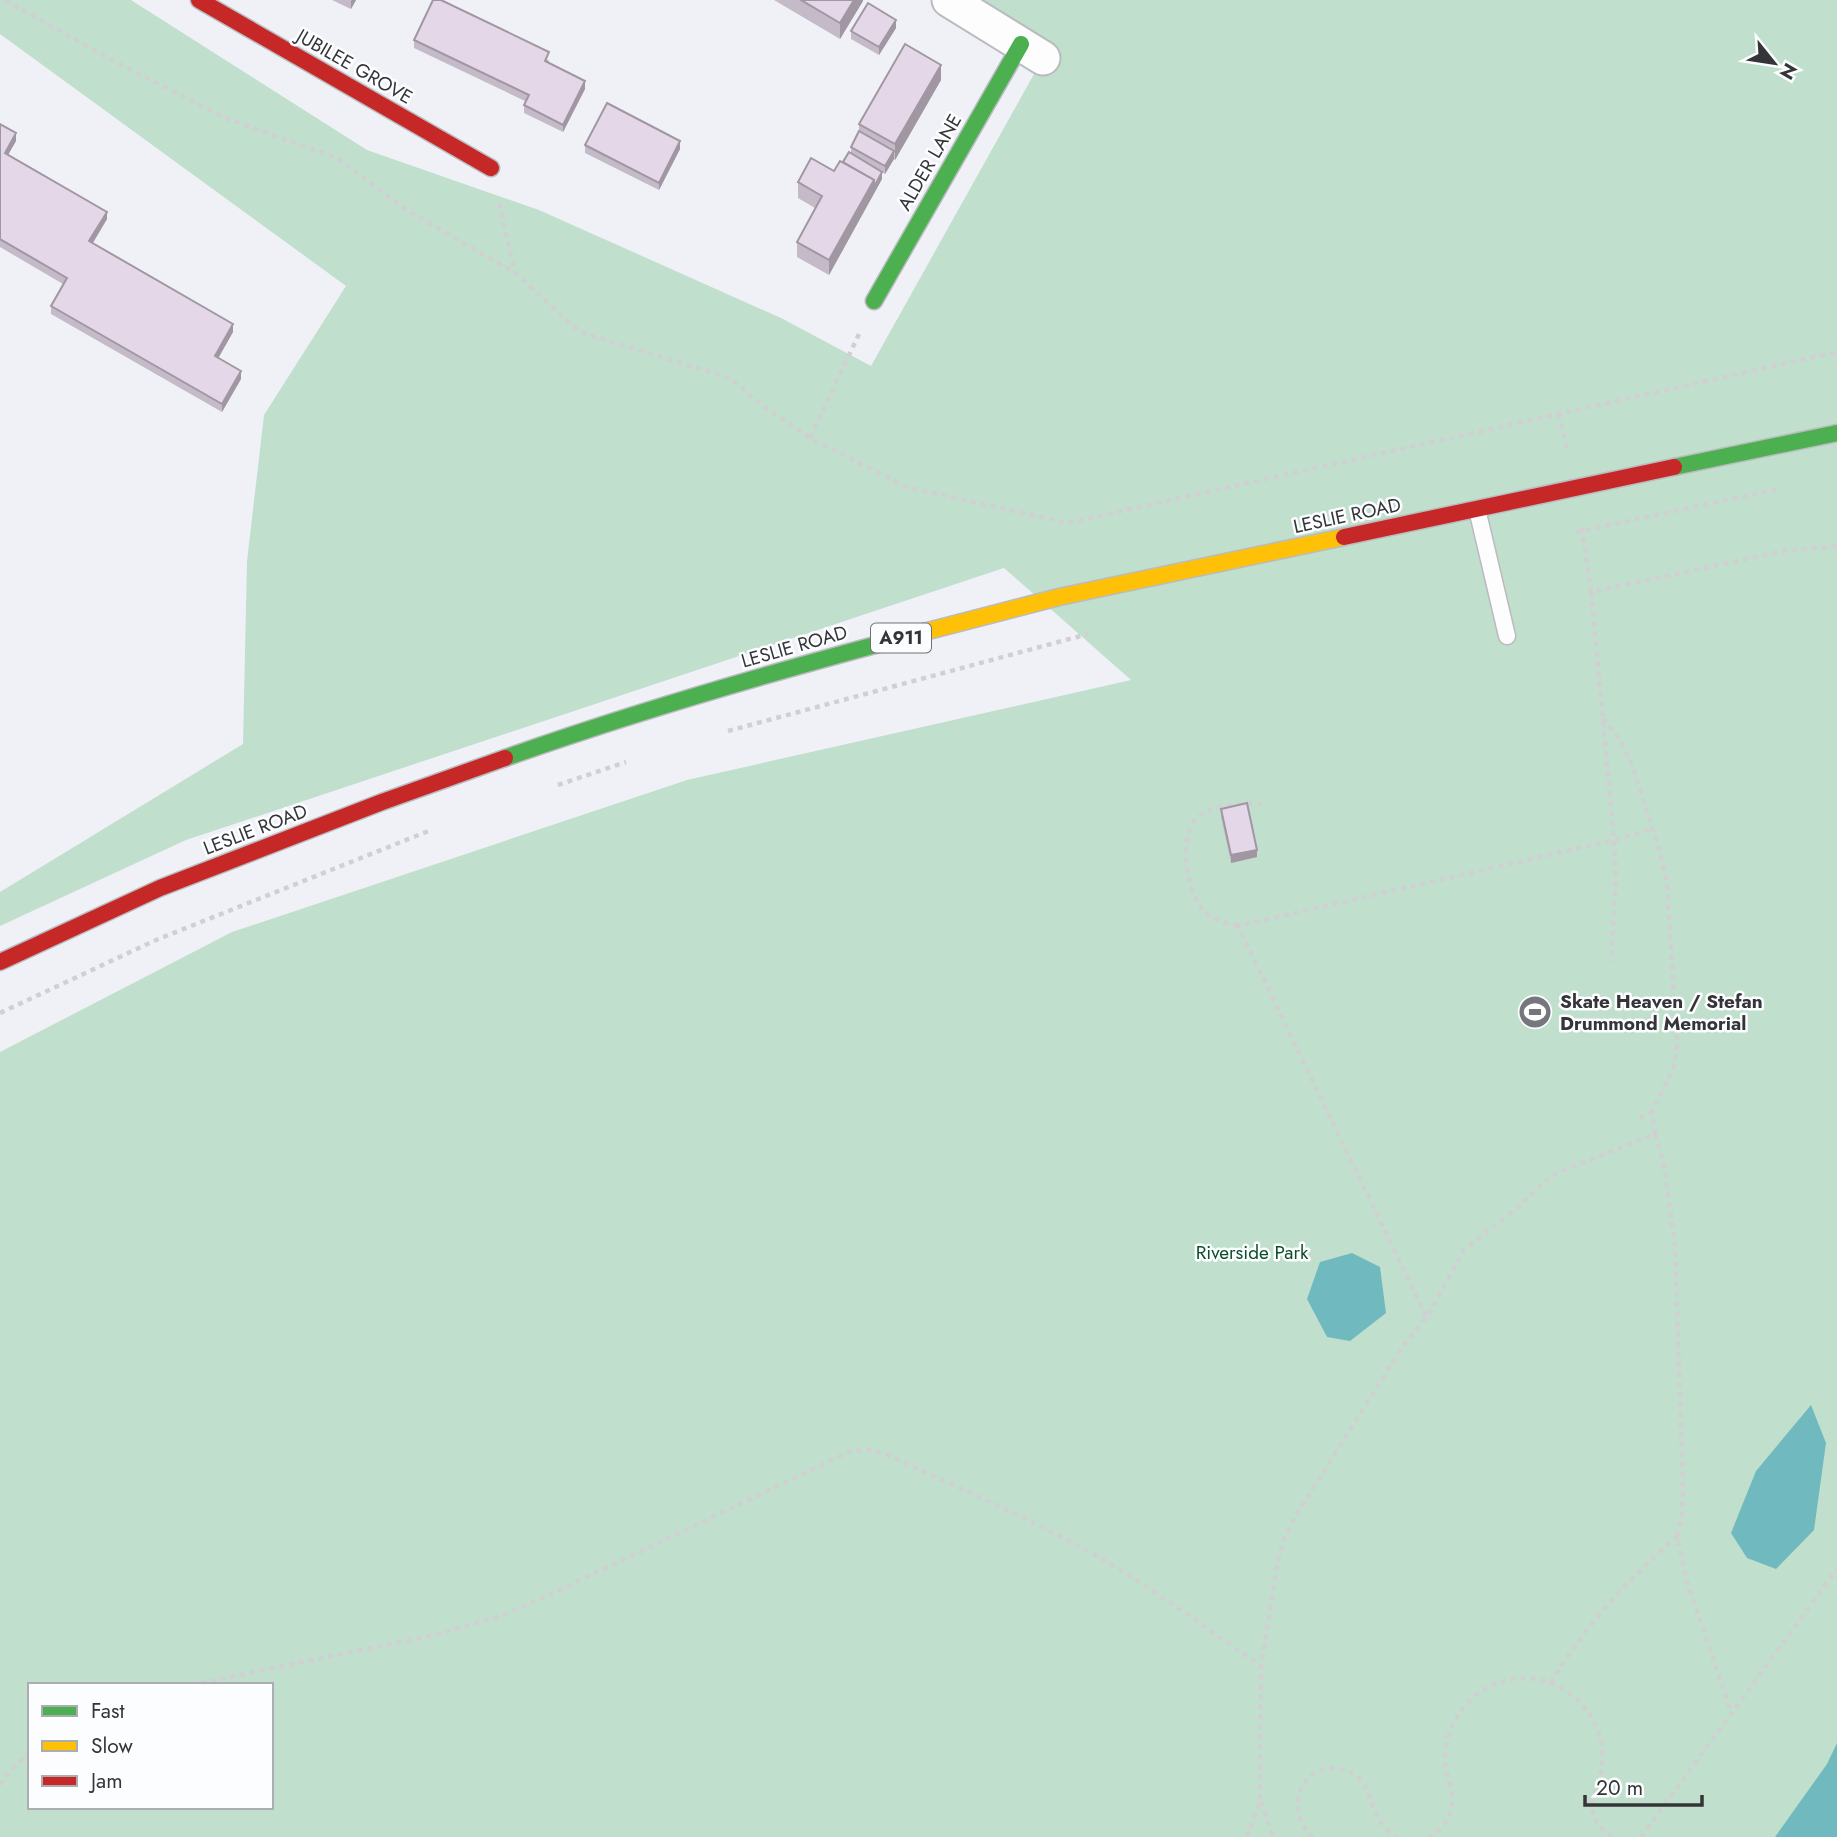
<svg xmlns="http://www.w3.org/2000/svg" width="1837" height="1837" font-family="Jost,sans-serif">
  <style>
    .green { fill: #c1dfcd; fill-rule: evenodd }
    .water { fill: #70babf }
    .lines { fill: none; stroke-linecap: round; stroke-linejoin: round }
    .lane-casing { stroke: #babbbf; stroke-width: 19 }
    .street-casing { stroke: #babbbf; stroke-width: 37 }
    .fast-casing { stroke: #babbbf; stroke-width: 19 }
    .slow-casing { stroke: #babbbf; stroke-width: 19 }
    .jam-casing { stroke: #babbbf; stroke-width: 19 }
    .path { stroke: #d0d0d3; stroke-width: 4.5; stroke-dasharray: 5 5; stroke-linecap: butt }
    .lane { stroke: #fdfdfe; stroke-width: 16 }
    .street { stroke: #fdfdfe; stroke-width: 33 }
    .fast { stroke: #4caf50; stroke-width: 16 }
    .slow { stroke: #ffc107; stroke-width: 16 }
    .jam { stroke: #c62828; stroke-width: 16 }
    .wall { fill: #c4bac8 }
    .shaded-wall { fill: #a097a2 }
    .building { fill: #e4d8e8; stroke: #a097a2; stroke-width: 2 }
    .labels { text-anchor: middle; stroke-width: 5; stroke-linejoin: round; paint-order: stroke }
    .shield { fill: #fcfdff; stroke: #717174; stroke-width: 2 }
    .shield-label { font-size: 18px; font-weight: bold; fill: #353539 }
    .street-label { font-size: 19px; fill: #353539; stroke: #fcfdff }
    .poi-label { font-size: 19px; font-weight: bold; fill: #353539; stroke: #fcfdff; text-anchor: start }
    .park-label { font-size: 19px; fill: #0b4e29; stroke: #fcfdff }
  </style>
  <rect width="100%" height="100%" fill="#f0f1f7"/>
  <!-- green -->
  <path class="green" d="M0,0H131L367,150L539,210L781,318L871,366L1043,58L949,0H1837V1837H0V1052L232,932L687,780L1131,680L1004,568L186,840L0,926V892L243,744L247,561L264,415L346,286L0,34ZM30,1685H271V1807H30Z"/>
  <!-- water -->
  <g class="water">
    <polygon points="1352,1253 1380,1267 1386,1313 1350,1341 1327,1337 1307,1299 1320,1262"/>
    <polygon points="1811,1405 1826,1443 1814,1530 1776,1569 1747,1558 1731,1533 1756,1471"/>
    <polygon points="1837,1743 1837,1837 1775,1837 1827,1764"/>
  </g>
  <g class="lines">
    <defs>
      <polyline id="lane" points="1477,509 1507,636"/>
      <polyline id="street" points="949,0 1043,58"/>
      <g id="fast">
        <polyline points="874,301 1021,44"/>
        <polyline points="1674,467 1837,433"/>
        <path d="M505,758C643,709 783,669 924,632"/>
      </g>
      <polyline id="slow" points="924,632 1059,597 1344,537"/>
      <g id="jam">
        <polyline points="199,0 491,168"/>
        <polyline points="1344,537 1674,467"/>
        <polyline points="0,962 160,888 382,802 505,758"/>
      </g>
    </defs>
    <!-- lane casing -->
    <use href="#lane" class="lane-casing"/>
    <!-- street casing -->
    <use href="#street" class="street-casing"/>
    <!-- fast casing -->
    <use href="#fast" class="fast-casing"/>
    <!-- slow casing -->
    <use href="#slow" class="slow-casing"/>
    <!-- jam casing -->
    <use href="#jam" class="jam-casing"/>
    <!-- path -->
    <g class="path">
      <polyline points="5,0 110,59 225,118 337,158 405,209 515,273 580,332 730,378 763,406 810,438 906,487 1068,523 1837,352"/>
      <polyline points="499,203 515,273"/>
      <polyline points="1559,414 1567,451"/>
      <polyline points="810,438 859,334"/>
      <polyline points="1582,528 1591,592 1784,551 1837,546"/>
      <polyline points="1576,532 1779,489"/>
      <polyline points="1591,592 1614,840 1616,880 1611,962"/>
      <polyline points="728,731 1088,634"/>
      <polyline points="558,785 626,762"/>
      <path d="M1238,926C1227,923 1213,920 1204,911C1187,893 1178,841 1195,820C1207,804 1248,803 1267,804"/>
      <polyline points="0,1013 156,940 431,830"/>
      <polyline points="1640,1118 1652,1112"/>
      <polyline points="1655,1134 1663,1160 1675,1244 1683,1491 1682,1517 1677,1536 1687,1582 1732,1714"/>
      <polyline points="1426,1316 1238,926 1614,840 1652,829"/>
      <path d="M1551,1683C1586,1623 1627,1582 1677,1536"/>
      <path d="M191,1685L431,1636L492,1619L549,1595L851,1451L868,1450L886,1454C957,1487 1029,1518 1097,1556C1154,1589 1207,1629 1261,1666"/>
      <polyline points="0,1785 8,1773 30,1752"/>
      <polyline points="1261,1802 1273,1837"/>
      <polyline points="1247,1837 1260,1801 1261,1667 1277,1566 1283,1542 1295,1517 1405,1343 1427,1317 1464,1250 1518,1207 1552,1175 1655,1134 1652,1112 1674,1067 1677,1045 1667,884 1660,852 1632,765 1621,742 1603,718"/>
      <path d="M1313,1837C1280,1808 1304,1756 1346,1771C1378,1781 1364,1818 1396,1837"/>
      <path d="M1428,1837C1439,1832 1448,1822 1451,1810C1456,1793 1446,1778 1445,1762C1444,1714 1485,1672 1534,1679C1576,1685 1607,1723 1602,1766C1600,1780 1592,1794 1592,1807C1593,1821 1602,1830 1612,1837"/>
      <polyline points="1641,1837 1837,1569"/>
    </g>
    <!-- lane -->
    <use href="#lane" class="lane"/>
    <!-- street -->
    <use href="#street" class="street"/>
    <!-- fast -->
    <use href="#fast" class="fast"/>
    <!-- slow -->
    <use href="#slow" class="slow"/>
    <!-- jam -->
    <use href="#jam" class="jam"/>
  </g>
  <!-- wall -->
  <g class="wall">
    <polygon points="332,0 356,0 351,9"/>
    <polygon points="774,0 863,0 863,1 840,39"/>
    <polygon points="896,28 879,55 851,39 851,31"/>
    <polygon points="414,40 549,60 548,63 585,89 563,132 524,113 524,105 525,101 414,48"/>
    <polygon points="941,80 895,160 894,159 885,174 882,172 882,179 829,275 797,257 797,242 815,208 798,198 798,182 834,171 851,154 851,147 859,131 859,124"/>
    <polygon points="0,124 16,141 8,155 107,219 93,243 233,332 218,358 241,379 222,412 51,314 51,306 63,284 0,247"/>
    <polygon points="585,145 680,149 659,190 585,153"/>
    <polygon points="1221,809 1257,857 1231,863 1221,817"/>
  </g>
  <!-- shaded-wall -->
  <g class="shaded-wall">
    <polygon points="352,0 356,0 351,9 351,1"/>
    <polygon points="854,0 863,0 863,1 840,39 840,23"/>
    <polygon points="896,20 896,28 879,55 879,47"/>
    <polygon points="941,65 941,80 895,160 895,144"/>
    <polygon points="585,81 585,89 563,132 563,125"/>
    <polygon points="16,133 16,141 5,160 5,153"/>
    <polygon points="680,141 680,149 659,190 659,183"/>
    <polygon points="894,151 894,159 885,174 885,166"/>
    <polygon points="882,172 882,179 829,275 829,260 874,180"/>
    <polygon points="107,212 107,219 89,249 89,241"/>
    <polygon points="233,324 233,332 215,364 215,356"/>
    <polygon points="241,371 241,379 222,412 222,404"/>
    <polygon points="1257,850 1257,857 1231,863 1231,855"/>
  </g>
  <!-- building -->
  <g class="building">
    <polygon points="433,0 441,0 549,52 545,61 585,81 563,125 524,105 529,95 414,40"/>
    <polygon points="801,0 854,0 840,23"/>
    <polygon points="868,3 896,20 879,47 851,31"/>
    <polygon points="905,44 941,65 895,144 859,124"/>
    <polygon points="607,103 680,141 659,183 585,145"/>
    <polygon points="0,124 16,133 5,153 107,212 89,241 233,324 215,356 241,371 222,404 51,306 67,278 0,239"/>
    <polygon points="859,131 894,151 885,166 851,147"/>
    <polygon points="849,152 882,172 874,187 874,180 843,162"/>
    <polygon points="811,158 834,171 840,161 874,180 829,260 797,242 822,196 798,182"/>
    <polygon points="1247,803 1257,850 1231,855 1221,809"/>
  </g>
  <!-- icons -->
  <defs>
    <symbol id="stadium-disc" viewBox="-11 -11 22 22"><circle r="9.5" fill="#76777c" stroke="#fcfdff"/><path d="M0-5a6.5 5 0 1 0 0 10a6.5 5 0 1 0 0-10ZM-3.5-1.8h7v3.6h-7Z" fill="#fff"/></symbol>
  </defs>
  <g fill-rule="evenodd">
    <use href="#stadium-disc" x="1516" y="993" width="38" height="38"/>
  </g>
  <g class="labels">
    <!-- shield labels -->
    <rect class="shield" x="871" y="623.5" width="60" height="29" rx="5"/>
    <g class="shield-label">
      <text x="901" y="644">A911</text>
    </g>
    <!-- street labels -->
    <g class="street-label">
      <text transform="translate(355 66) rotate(30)" y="7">JUBILEE GROVE</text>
      <text transform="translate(929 162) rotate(-60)" y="7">ALDER LANE</text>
      <text transform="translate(1347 515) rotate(-12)" y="7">LESLIE ROAD</text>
      <text transform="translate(794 646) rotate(-16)" y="7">LESLIE ROAD</text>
      <text transform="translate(255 829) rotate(-21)" y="7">LESLIE ROAD</text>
    </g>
    <!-- poi labels -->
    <g class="poi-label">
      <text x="1560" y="1008">Skate Heaven / Stefan<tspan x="1560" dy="22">Drummond Memorial</tspan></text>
    </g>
    <!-- park labels -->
    <g class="park-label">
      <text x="1252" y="1259">Riverside Park</text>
    </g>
  </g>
  <!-- legend -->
  <rect x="28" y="1683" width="245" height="126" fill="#fcfdff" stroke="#acadb0" stroke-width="2"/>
  <rect x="42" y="1706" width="35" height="10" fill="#4caf50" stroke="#acadb0" stroke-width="2"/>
  <text x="91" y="1718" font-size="21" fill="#353539">Fast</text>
  <rect x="42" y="1741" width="35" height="10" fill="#ffc107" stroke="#acadb0" stroke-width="2"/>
  <text x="91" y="1753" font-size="21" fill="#353539">Slow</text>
  <rect x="42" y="1776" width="35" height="10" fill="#c62828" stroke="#acadb0" stroke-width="2"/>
  <text x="91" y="1788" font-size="21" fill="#353539">Jam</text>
  <!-- north arrow -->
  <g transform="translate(1774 63) rotate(120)" stroke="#fcfdff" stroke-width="5" paint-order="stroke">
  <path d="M0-5L12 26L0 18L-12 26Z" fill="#353539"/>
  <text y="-10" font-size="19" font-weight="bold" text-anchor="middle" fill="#353539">N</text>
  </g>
  <!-- scale -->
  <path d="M1585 1795v10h117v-10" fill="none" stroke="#353539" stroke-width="3.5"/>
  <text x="1596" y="1795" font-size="21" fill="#353539" stroke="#fcfdff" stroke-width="5" paint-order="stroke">20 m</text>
</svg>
